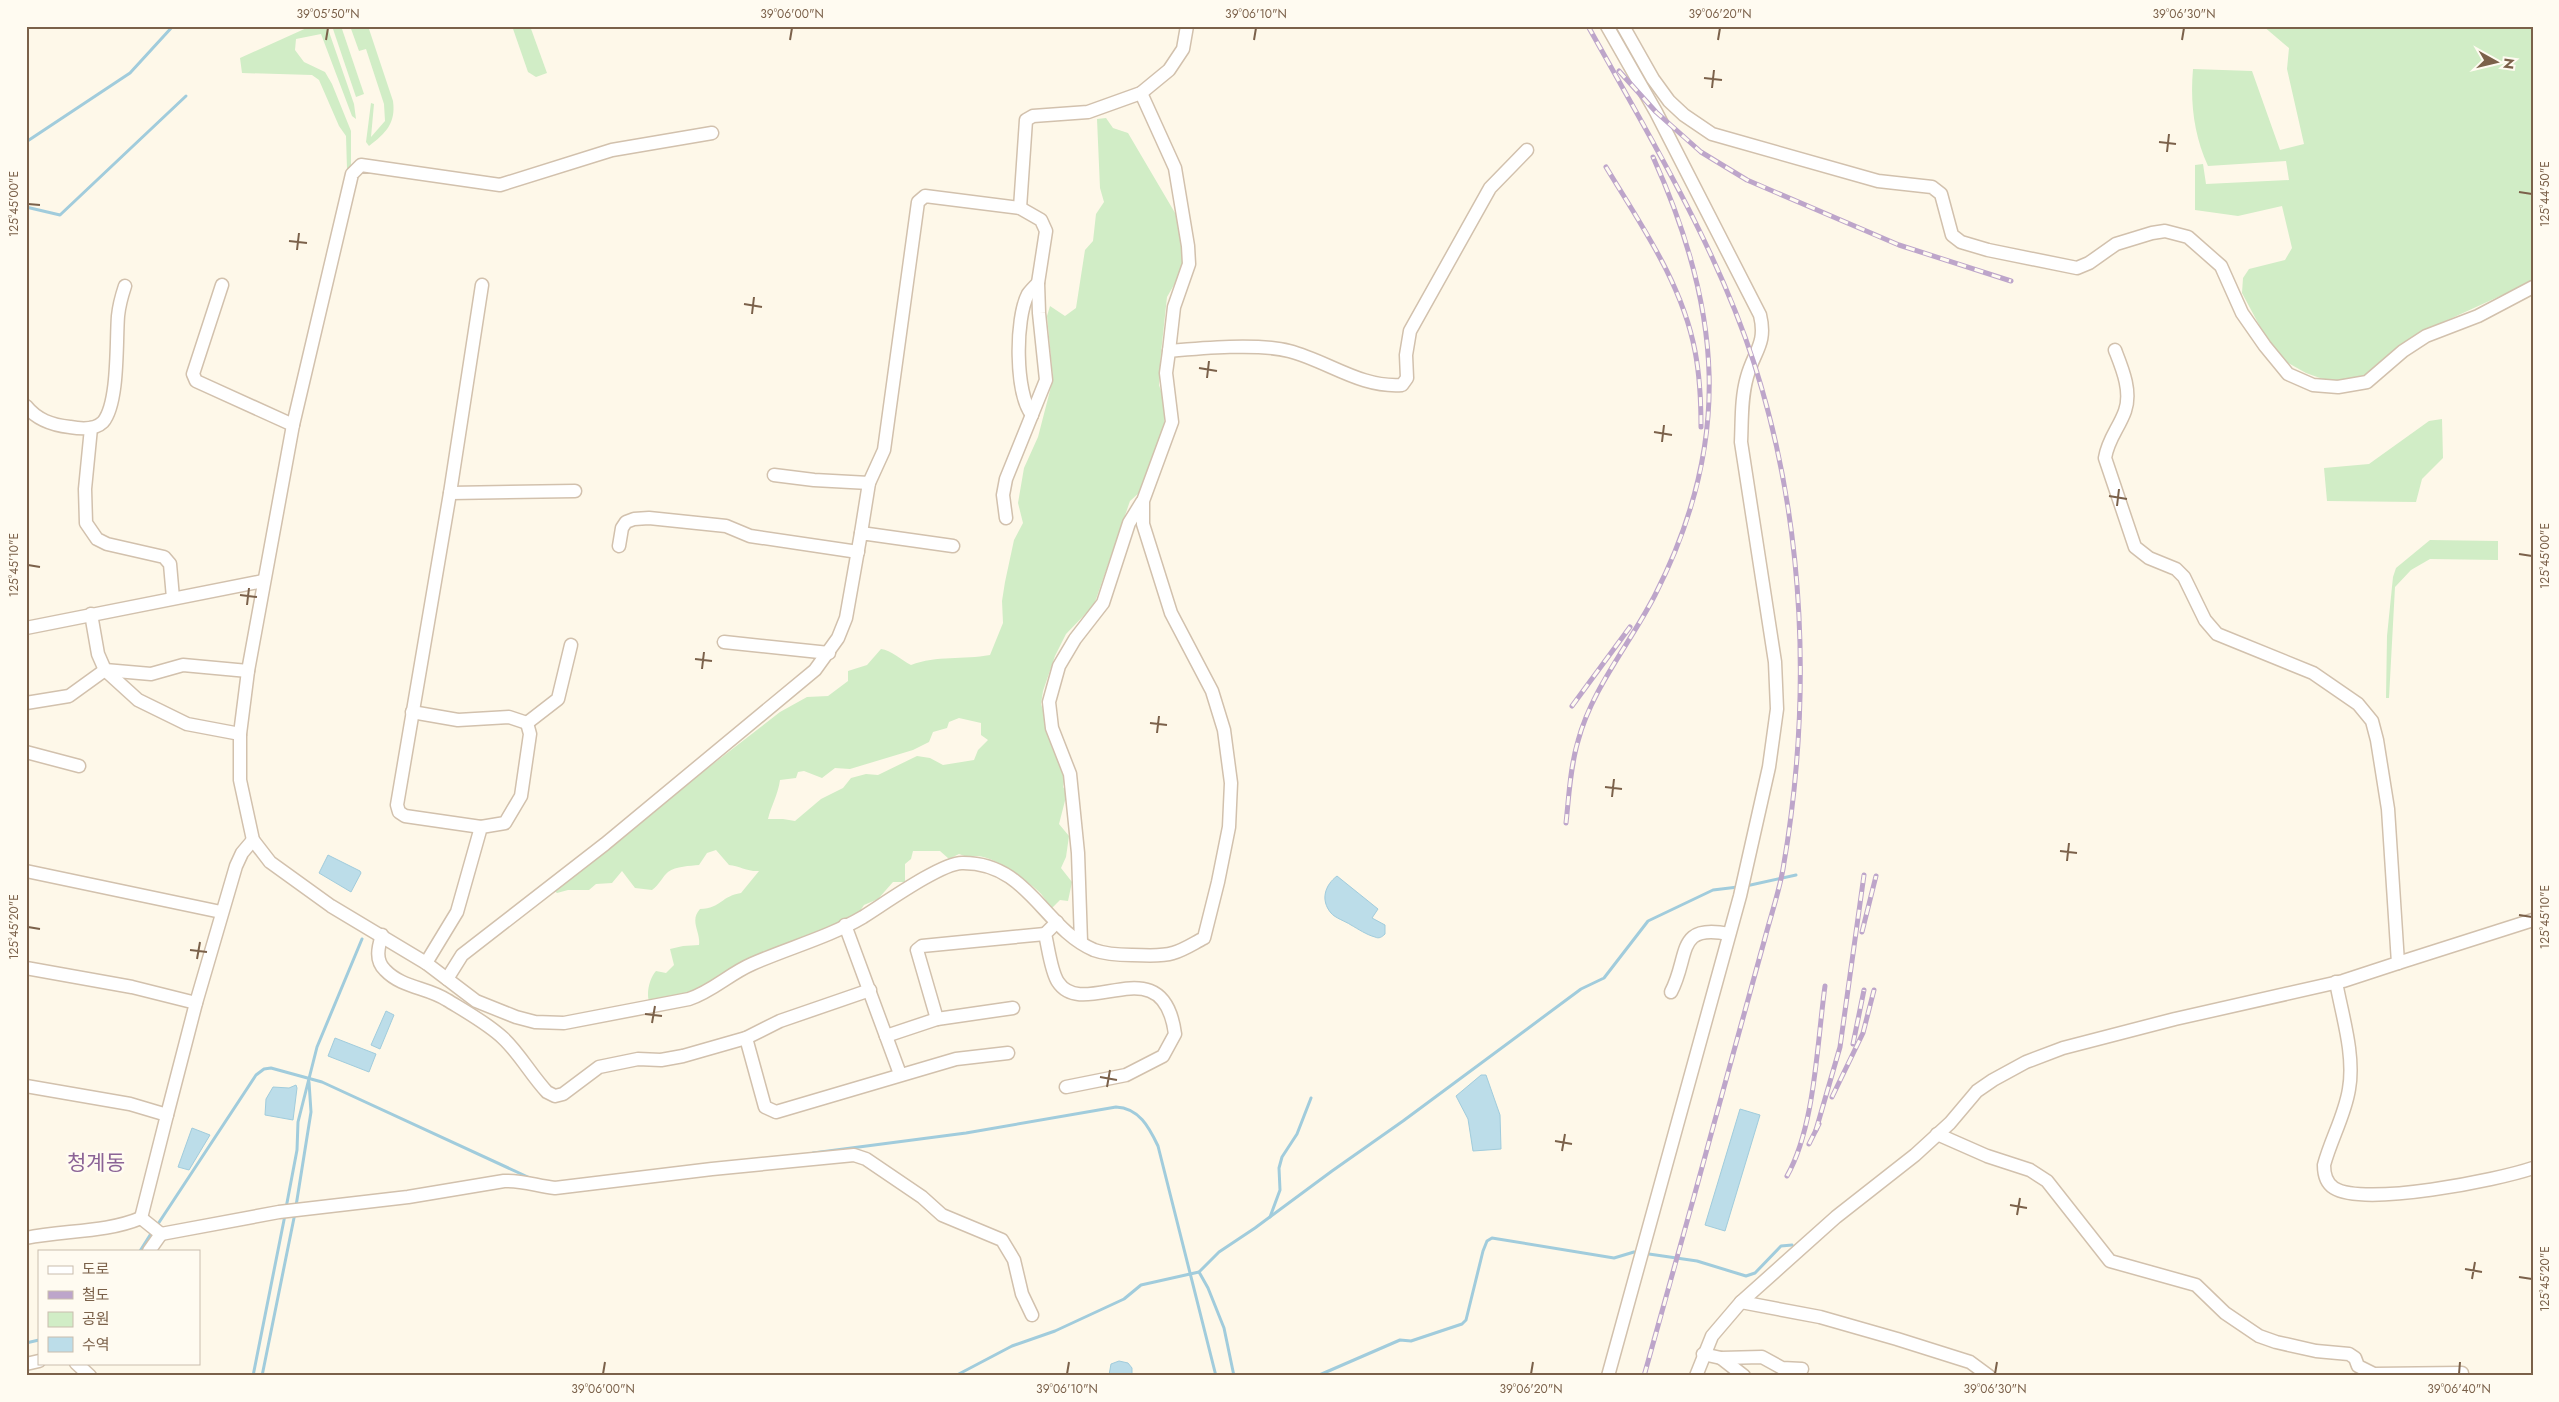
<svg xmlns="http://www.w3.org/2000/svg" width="2559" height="1402" font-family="Jost,'Noto Sans KR',sans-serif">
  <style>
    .green { fill: #d1edc6; fill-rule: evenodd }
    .water { fill: #bcdde9; stroke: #a1ccdc }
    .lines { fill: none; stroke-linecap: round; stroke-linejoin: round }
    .stream { stroke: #a1ccdc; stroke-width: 3 }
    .minor-casing { stroke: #d2c1ad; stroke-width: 15 }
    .minor { stroke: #fff; stroke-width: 12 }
    .rail-casing { stroke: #bda5ca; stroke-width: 5 }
    .rail { stroke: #fffbf1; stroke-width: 3; stroke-dasharray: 9; stroke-linecap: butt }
    .ticks { fill: none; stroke: #7b614a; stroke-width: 2 }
    .labels { text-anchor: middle; stroke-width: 5; stroke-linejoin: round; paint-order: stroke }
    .quarter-label { font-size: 21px; fill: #8b6396; stroke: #fffbf1 }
    .neatline { fill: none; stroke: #7b614a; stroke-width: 2 }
    .ticks-label { font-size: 12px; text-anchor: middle; fill: #7b614a }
  </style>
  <rect width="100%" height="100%" fill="#fef8e9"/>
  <!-- green -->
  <g class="green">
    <polygon points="311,26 327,26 354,104 356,119 352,116 321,34 296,39 295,50 304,62 325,72 332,84 351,131 351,169 347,169 346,136 339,126 319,80 312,75 242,73 240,58"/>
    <polygon points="332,26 341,26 364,94 356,97"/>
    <path d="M350,26H368L393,101C396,123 386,133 369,146L366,142L371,103L374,104L371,137L385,121L384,104L366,49L359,51Z"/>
    <polygon points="512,26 530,26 547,73 536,77 528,72"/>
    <path d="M2263,26H2533V281L2428,329L2367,374L2353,381L2331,382L2306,373L2283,360L2265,336L2242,293L2243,278L2249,269L2285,260L2292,248L2282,206L2238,216L2195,210V165L2203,164L2206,184L2289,180L2286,161L2208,166C2194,135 2190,103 2193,69L2252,71L2280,150L2304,144L2287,69L2289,48Z"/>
    <path d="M1106,118L1113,128L1128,133L1178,218L1183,254L1181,273L1167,297L1161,353L1159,385L1165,403L1164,428L1140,492L1130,501L1094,605L1066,634L1055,656L1043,691L1041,704L1051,735L1052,748L1061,763L1065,776L1063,787L1067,793L1059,824L1069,836L1066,857L1061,868L1072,882L1068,901L1060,900L1051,909C1047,902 1043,895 1037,890C1026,880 984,848 970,858L959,854L949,859L940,851H913L911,859L905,864V882H893L878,899L864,905L858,914L784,946L741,962L719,980L710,982L691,993L649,1001C646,993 650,977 656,971L666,973L674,965L670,949L683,946L699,945C701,932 689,921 700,909C722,908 721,896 741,893L759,871C749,872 739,866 729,865L716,850L707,853L699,865C690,866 676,866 668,872C663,876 659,885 652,890L635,888L622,871L612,883L596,884L589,890H568L557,893L552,889L780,712L807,697L828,696L848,681V671L867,665L881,649C891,650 901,660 911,665C937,655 963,660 990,655L1003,623L1002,601L1005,582L1014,540L1023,523L1018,503L1024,468L1038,437L1053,379L1047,316L1050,306L1065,316L1076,308L1085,250L1093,241L1096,214L1104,202L1100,188L1097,119ZM959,718L981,723V735L988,740L978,750L974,760L943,765L930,758L917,756L878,775L866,774L851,778L843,788L821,799L795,821L783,819H768C771,806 778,795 780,780L796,778L798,772L804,771L822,778L835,768L850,769L913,750L929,742L933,732L947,728L949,722Z"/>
    <polygon points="2442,419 2443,458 2422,479 2416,502 2327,501 2324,468 2369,464 2429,421"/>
    <polygon points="2430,540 2498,541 2498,560 2430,559 2411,570 2395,587 2389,698 2386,698 2387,636 2393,577 2396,568"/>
  </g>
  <!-- water -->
  <g class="water">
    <polygon points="328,855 360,871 361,873 351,892 319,873"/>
    <path d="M1337,876L1378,909L1372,918L1385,925V934C1382,937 1379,939 1375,937C1367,935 1358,929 1351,925C1345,921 1335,918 1331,913C1320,900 1325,885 1337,876Z"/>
    <polygon points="386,1011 394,1015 380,1049 371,1045"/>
    <polygon points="335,1038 376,1054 369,1072 328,1056"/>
    <polygon points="1481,1075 1486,1075 1500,1115 1501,1149 1473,1151 1468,1119 1456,1096"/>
    <polygon points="296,1085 297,1088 293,1120 265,1115 266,1099 273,1087 289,1088"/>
    <polygon points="1740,1109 1760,1115 1725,1231 1705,1225"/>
    <polygon points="192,1128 210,1135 189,1170 178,1167"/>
    <polygon points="1119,1361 1128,1363 1132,1368 1132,1376 1109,1375 1111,1364"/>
  </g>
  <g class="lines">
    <!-- stream -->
    <g class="stream">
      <polyline points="26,142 130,73 173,26"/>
      <polyline points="26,207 60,215 186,96"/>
      <polyline points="1746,886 1796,875"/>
      <path d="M813,1153L966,1133L1116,1107C1139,1108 1149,1127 1158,1146L1216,1376"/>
      <polyline points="296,1206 311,1112 309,1082"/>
      <polyline points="286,1208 297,1150 298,1122 317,1047 362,939"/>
      <polyline points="1270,1217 1280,1190 1279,1168 1282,1157 1297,1134 1311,1098"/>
      <polyline points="156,1227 256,1075 264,1069 271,1068 322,1082 530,1178"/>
      <polyline points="140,1251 152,1232"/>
      <polyline points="1649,1254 1697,1261 1746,1276 1755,1273 1781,1246 1792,1245"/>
      <polyline points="1199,1272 1208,1288 1224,1328 1234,1376"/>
      <polyline points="26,1343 39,1340"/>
      <polyline points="253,1376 285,1215"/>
      <polyline points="262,1376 295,1213"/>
      <polyline points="955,1376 1012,1346 1055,1331 1124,1299 1141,1285 1199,1272 1219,1252 1255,1228 1332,1171 1403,1121 1581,989 1604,978 1648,921 1713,890 1738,887"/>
      <polyline points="1317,1376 1400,1340 1411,1341 1462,1324 1466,1320 1483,1251 1487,1241 1492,1238 1614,1258 1634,1252"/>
    </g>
    <defs>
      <g id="minor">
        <path d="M1607,26L1656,112L1760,315C1767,344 1754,351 1747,377C1741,398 1742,420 1741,442L1775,662L1777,709L1769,767L1740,896L1608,1376"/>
        <polyline points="1623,26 1653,79 1669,101 1684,115 1712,134 1878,181 1932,187 1941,194 1952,235 1961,242 1988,250 2077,268 2089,263 2116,244 2152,233 2165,231 2188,237 2221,266 2242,313 2265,346 2288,374 2313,385 2338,387 2367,382 2403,351 2426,336 2478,316 2533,287"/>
        <polyline points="1141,93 1175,168 1188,246 1189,264 1174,307 1169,351"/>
        <path d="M712,133L612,150L500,185L361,165L352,174L293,425L248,671L240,734V780L253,840L270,862L331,906L426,963L476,1001L516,1017L535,1022L564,1023L689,999C713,991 729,974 752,964C788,948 829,937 863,917C884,904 941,863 962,863C1028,862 1043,928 1094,950C1105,954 1120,955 1132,955C1145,955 1160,957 1173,953C1184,950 1194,943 1204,938L1218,882L1229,827L1231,783L1224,730L1212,691L1171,613L1143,524V501L1172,422L1166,373L1169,351C1202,348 1258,343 1289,351C1328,361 1360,388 1402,385L1407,378L1406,355L1410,331L1490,188L1527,150"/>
        <polyline points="1020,208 1026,120 1033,116 1088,112 1141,93 1169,70 1183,49 1187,26"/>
        <polyline points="222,285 193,374 196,381 293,425"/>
        <path d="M26,406C37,420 52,425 70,427C81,429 95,430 103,422C119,403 116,341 118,316C119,306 122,295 125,286"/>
        <path d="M1032,415C1015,393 1015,319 1028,294C1031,290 1035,286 1038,283"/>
        <polyline points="91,428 85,489 86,523 97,539 107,544 164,557 170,564 173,598"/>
        <polyline points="774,475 814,480 869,483"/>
        <polyline points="450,493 575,491"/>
        <polyline points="861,533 869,483 884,450 918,202 925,196 1020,208 1041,220 1046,231 1038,283 1039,313 1046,380 1006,479 1003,495 1006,518"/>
        <polyline points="619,546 622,528 626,522 634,519 649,518 726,526 750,536 858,552"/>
        <polyline points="91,614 98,654 105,670 138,700 187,724 240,734"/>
        <polyline points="26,628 263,581"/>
        <polyline points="724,642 829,653"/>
        <polyline points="26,703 69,696 105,670 151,674 183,665 248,671"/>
        <polyline points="412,712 458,720 509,717 527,723"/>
        <polyline points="527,723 558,699 571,645"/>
        <polyline points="26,752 79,766"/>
        <polyline points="481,827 405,816 399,812 397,805 450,493 482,285"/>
        <polyline points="26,871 221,912"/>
        <path d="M1057,922L1045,934C1048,946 1051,972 1058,982C1084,1022 1163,944 1175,1034L1163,1056L1126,1075L1066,1087"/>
        <polyline points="845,925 900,1074"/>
        <path d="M382,935C378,948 375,960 385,970C402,988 427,987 447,1000C465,1011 487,1023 503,1038C520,1054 531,1075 547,1092L555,1096L563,1094L599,1067L638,1059L661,1060L683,1056L746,1038L780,1021L870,990"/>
        <polyline points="1081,942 1078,853 1070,774 1052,728 1049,702 1059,666 1075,639 1103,603 1129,523 1142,502"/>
        <polyline points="426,963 457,912 481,827 505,823 521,796 530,734 527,723"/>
        <polyline points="2398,963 2533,920"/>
        <polyline points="26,968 132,987 196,1003"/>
        <polyline points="447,979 462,955 605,844 815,670 838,638 846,618 861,533 953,546"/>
        <path d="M2336,982C2342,1015 2355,1055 2349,1089C2345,1115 2331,1139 2324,1165C2324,1174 2326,1183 2334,1188C2364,1207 2498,1180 2533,1168"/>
        <path d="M1671,992C1690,956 1675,923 1729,934"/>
        <polyline points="937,1019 917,950 922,946 1045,934"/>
        <polyline points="886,1036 937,1019 1013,1008"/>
        <polyline points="746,1038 765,1107 776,1112 956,1059 1008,1053"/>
        <polyline points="26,1086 130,1104 167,1115 141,1218"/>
        <polyline points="167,1115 196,1003 236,866 242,853 253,840"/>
        <polyline points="1937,1134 1987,1156 2030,1170 2047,1181 2110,1261 2196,1285 2225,1313 2259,1336 2276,1342 2316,1351 2349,1354 2355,1358 2358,1366 2374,1374 2462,1373"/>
        <polyline points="141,1218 161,1234 149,1251"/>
        <path d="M161,1234L279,1212L408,1197L504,1181C522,1180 537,1186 555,1188L712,1169L854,1155L866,1159L922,1197L942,1215L1002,1240L1014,1260L1022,1294L1032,1315"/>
        <path d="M26,1238C64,1230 105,1233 141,1218"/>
        <polyline points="1741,1302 1820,1317 1897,1339 1970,1362 1989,1376"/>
        <polyline points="1703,1354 1721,1358 1762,1357 1782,1368 1802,1369"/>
        <polyline points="1721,1358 1744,1376"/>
        <polyline points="76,1363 90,1376"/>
        <polyline points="26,1364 39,1361"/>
        <path d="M1696,1376L1712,1336L1741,1302L1836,1217L1915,1155L1950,1123L1977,1091L1993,1080L2026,1062L2063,1048L2175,1019L2343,981L2398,963L2388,809L2377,740L2372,721L2358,704L2313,673L2217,634L2205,620L2184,577L2176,569L2149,558L2135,547L2105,458C2108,439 2119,428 2125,411C2132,391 2122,368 2115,350"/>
      </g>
    </defs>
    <!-- minor casing -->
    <use href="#minor" class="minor-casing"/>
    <!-- minor -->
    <use href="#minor" class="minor"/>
    <defs>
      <g id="rail">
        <path d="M1588,26C1649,136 1715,243 1754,363C1806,525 1812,702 1783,869C1779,892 1771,915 1765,938C1755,974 1745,1011 1735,1047C1705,1157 1675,1266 1644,1376"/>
        <polyline points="1619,71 1656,112 1701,152 1747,180 1899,245 2011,281"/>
        <path d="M1606,167C1641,225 1682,283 1695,351C1700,377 1701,402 1701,427"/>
        <polyline points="1572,706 1630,627"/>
        <path d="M1566,823C1569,796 1570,768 1578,741C1592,688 1630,644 1655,595C1733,442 1722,310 1653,157"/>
        <polyline points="1862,932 1876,876"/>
        <polyline points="1853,1044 1864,990"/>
        <polyline points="1832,1097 1863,1033 1874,990"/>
        <polyline points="1816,1130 1840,1047 1864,875"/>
        <polyline points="1809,1144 1819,1124"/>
        <path d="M1787,1176C1815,1127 1817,1043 1825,986"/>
      </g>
    </defs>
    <!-- rail casing -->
    <use href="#rail" class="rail-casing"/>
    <!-- rail -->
    <use href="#rail" class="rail"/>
  </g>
  <!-- ticks -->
  <path class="ticks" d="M326,40L328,28M790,40L792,28M1254,40L1256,28M1718,40L1720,28M2182,40L2184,28M1704,78L1722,80M1712,88L1714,70M2159,142L2176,144M2167,152L2169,134M2519,192L2532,194M28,204L40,205M289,241L307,243M297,250L299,233M744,304L762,307M752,314L754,297M1199,368L1217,371M1207,378L1209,361M1654,432L1672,435M1662,442L1664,425M2109,496L2127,499M2117,506L2119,489M2519,554L2532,556M28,565L40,567M240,595L257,597M247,605L249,588M695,659L712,661M702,669L704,652M1150,723L1167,725M1157,733L1159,716M1605,787L1622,789M1612,797L1614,779M2060,851L2077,853M2067,861L2069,843M2519,915L2532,917M28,927L40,929M190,950L207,952M197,959L200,942M645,1014L662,1016M652,1023L655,1006M1100,1077L1117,1080M1107,1087L1110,1070M1555,1141L1572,1144M1562,1151L1565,1134M2010,1205L2027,1208M2017,1215L2020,1198M2465,1269L2482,1272M2519,1277L2532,1279M2472,1279L2475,1262M603,1374L605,1362M1067,1374L1069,1362M1531,1374L1533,1362M1995,1374L1997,1362M2459,1374L2460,1362"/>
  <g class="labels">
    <!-- quarter labels -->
    <g class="quarter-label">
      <text x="96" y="1170">청계동</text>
    </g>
  </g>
  <!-- border -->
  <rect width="2559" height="1402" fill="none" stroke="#fffbf1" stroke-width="55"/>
  <!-- legend -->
  <rect x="38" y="1250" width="162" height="115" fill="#fffbf1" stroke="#cabdae"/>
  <rect x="48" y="1266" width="25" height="8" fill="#ffffff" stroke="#cabdae"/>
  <text x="82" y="1274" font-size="15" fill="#7b614a">도로</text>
  <rect x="48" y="1291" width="25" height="8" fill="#bda5ca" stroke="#cabdae"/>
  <text x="82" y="1300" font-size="15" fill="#7b614a">철도</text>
  <rect x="48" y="1312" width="25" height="15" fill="#d1edc6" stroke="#cabdae"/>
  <text x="82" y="1324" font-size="15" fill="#7b614a">공원</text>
  <rect x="48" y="1337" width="25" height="15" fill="#bcdde9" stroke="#cabdae"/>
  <text x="82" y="1350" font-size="15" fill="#7b614a">수역</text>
  <!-- north arrow -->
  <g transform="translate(2496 62) rotate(98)" stroke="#fffbf1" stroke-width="4" paint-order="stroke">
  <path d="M0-4L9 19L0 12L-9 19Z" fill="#7b614a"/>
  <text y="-8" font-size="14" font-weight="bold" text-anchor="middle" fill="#7b614a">N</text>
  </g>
  <rect x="28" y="28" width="2504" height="1346" class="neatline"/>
  <g class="ticks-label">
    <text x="328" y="18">39°05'50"N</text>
    <text x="792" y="18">39°06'00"N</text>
    <text x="1256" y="18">39°06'10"N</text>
    <text x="1720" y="18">39°06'20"N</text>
    <text x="2184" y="18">39°06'30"N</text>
    <text transform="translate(2545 194) rotate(-90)" y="4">125°44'50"E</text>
    <text transform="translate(14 204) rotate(-90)" y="4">125°45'00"E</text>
    <text transform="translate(2545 556) rotate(-90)" y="4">125°45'00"E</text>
    <text transform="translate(14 565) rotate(-90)" y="4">125°45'10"E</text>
    <text transform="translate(2545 917) rotate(-90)" y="4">125°45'10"E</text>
    <text transform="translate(14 927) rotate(-90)" y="4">125°45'20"E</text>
    <text transform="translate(2545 1279) rotate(-90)" y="4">125°45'20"E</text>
    <text x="603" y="1393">39°06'00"N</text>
    <text x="1067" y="1393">39°06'10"N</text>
    <text x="1531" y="1393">39°06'20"N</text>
    <text x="1995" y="1393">39°06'30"N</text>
    <text x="2459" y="1393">39°06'40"N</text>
  </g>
</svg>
